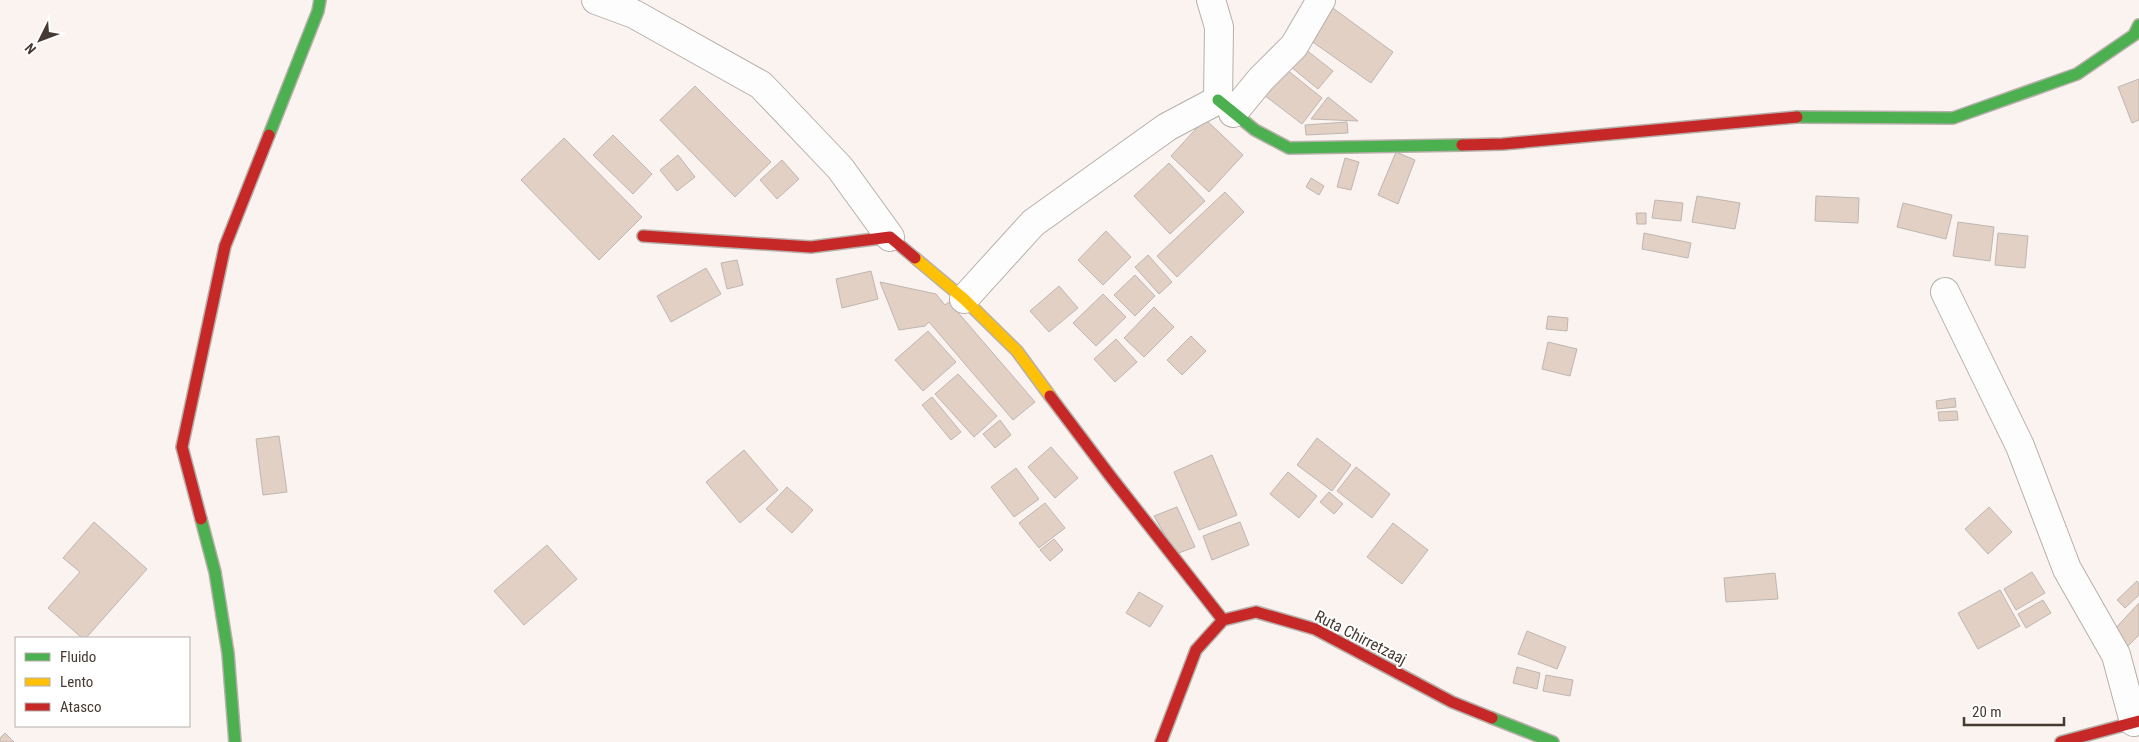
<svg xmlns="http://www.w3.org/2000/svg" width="2139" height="742" font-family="'Roboto Condensed',sans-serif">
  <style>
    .building { fill: #e2d0c5; stroke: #bfb6b1 }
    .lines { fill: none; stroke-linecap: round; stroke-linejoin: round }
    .street-casing { stroke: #b7afaa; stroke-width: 30 }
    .fast-casing { stroke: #b7afaa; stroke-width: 14 }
    .slow-casing { stroke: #b7afaa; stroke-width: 14 }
    .jam-casing { stroke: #b7afaa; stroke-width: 14 }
    .street { stroke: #fefdfd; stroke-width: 28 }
    .fast { stroke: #4caf50; stroke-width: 11 }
    .slow { stroke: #ffc107; stroke-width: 11 }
    .jam { stroke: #c62828; stroke-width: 11 }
    .labels { text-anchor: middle; stroke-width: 4; stroke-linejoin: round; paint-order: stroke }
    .street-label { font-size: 16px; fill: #463a33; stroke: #fff }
  </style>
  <rect width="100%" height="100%" fill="#faf3ef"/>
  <!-- building -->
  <g class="building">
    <polygon points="1330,6 1393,52 1371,83 1307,38"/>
    <polygon points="1305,49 1333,71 1318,89 1291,67"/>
    <polygon points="1281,65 1322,98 1302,124 1260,92"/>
    <polygon points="2139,79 2139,120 2132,123 2118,87"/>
    <polygon points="695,86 771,162 735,197 660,120"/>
    <polygon points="1328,97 1358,121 1311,119"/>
    <polygon points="1205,119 1243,155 1209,192 1171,156"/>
    <polygon points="1347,122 1348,133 1306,135 1305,125"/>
    <polygon points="613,135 652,174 633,194 593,155"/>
    <polygon points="564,138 642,217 599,260 521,180"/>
    <polygon points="1396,152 1415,160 1398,204 1378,195"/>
    <polygon points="678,155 695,177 677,191 660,170"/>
    <polygon points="1345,158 1359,162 1351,190 1337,187"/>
    <polygon points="782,160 799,179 777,199 760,180"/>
    <polygon points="1169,163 1205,201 1170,234 1134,196"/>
    <polygon points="1311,178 1324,186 1319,195 1306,187"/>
    <polygon points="1225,192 1244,212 1177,277 1157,256"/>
    <polygon points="1697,196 1740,203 1735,229 1692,222"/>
    <polygon points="1816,196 1859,198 1858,223 1815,221"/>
    <polygon points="1655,200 1683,203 1681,221 1652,218"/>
    <polygon points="1903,203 1952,215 1946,239 1897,227"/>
    <polygon points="1636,213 1646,213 1646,224 1637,224"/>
    <polygon points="1958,222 1994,227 1990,261 1953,256"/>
    <polygon points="1106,231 1131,257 1103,285 1078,260"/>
    <polygon points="1644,233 1691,243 1688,258 1642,249"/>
    <polygon points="1998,233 2028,236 2025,268 1995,265"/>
    <polygon points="1148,255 1172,282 1159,294 1135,267"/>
    <polygon points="737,260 743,285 727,289 721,263"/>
    <polygon points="706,268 721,294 671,322 657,296"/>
    <polygon points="871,271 878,299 842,308 836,279"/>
    <polygon points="1135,275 1155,296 1135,316 1114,295"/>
    <polygon points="880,282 936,294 945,305 949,302 1035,402 1013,420 929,322 925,326 899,330"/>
    <polygon points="1059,286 1078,308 1049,332 1030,311"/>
    <polygon points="1103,294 1126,317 1096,346 1073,323"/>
    <polygon points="1154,307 1174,327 1144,357 1124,338"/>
    <polygon points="1548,316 1568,318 1567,331 1546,329"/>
    <polygon points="928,331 956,362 923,391 895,360"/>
    <polygon points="1191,336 1206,351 1182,375 1167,360"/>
    <polygon points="1116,339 1137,362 1115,382 1094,359"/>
    <polygon points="1548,342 1577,349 1570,376 1542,369"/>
    <polygon points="958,374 997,416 974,437 935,394"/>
    <polygon points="932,397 961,432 951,440 922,405"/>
    <polygon points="1955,398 1956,407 1937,409 1936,401"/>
    <polygon points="1957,411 1958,420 1939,421 1938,412"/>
    <polygon points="1000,420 1011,435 995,448 983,434"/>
    <polygon points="279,436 287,492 263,495 256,439"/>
    <polygon points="1317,438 1351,465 1332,491 1297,465"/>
    <polygon points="1051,447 1078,478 1055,498 1028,467"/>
    <polygon points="744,450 778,490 740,523 706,482"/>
    <polygon points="1212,455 1237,515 1199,530 1174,472"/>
    <polygon points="1356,467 1390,494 1372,518 1337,491"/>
    <polygon points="1016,468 1039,499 1014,517 991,487"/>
    <polygon points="1288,472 1317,496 1299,518 1270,494"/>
    <polygon points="787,487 813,510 792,533 766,509"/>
    <polygon points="1329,492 1343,504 1334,514 1320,502"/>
    <polygon points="1045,503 1065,528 1039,548 1019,523"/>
    <polygon points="1177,507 1195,547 1176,554 1154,516"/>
    <polygon points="1989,507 2012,532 1988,554 1965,529"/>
    <polygon points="94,522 147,569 86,638 82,638 48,608 80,572 63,558"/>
    <polygon points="1240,522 1249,545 1212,560 1203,536"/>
    <polygon points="1393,523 1428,550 1402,584 1367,557"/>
    <polygon points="1054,539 1063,550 1050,561 1040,550"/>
    <polygon points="547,545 577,579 524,625 494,591"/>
    <polygon points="2032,572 2045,593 2016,610 2004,589"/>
    <polygon points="1775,573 1778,599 1726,602 1724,578"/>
    <polygon points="2137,581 2139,584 2139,595 2125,608 2117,600"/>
    <polygon points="2000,590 2020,626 1978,649 1958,613"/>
    <polygon points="1139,592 1163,606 1150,627 1126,613"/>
    <polygon points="2043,600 2051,613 2026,628 2018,614"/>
    <polygon points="2139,603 2139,635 2123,651 2111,633"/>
    <polygon points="1527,631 1566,647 1557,669 1518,654"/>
    <polygon points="1517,667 1540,673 1537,689 1513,683"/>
    <polygon points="1546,675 1573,680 1570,696 1543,691"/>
    <polygon points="5,733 14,742 0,742 0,738"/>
  </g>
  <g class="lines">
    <defs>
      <g id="street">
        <polyline points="596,0 634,14 761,85 840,168 890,237"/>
        <polyline points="1233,113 1261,79 1294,46 1321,0"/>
        <polyline points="1945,292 2020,446 2067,569 2116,655 2134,722"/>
        <polyline points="964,299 1033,223 1167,127 1218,100 1219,27 1211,0"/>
      </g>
      <g id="fast">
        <polyline points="1218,100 1255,130 1289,148 1462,145"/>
        <polyline points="1797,117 1953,118 2077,74 2134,35 2139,25"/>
        <polyline points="269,135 318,11 320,0"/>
        <polyline points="201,519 215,572 228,653 235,742"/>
        <polyline points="1492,718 1553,742"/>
      </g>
      <polyline id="slow" points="915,258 964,299 1017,351 1050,396"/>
      <g id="jam">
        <polyline points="1462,145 1503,144 1797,117"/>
        <polyline points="643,236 811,247 890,237 915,258"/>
        <polyline points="1050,396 1111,477 1223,620"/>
        <polyline points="201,519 182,447 225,246 269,135"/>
        <polyline points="1161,742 1196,650 1223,620 1256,612 1315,629 1452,702 1492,718"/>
        <polyline points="2061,742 2139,721"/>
      </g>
    </defs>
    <!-- street casing -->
    <use href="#street" class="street-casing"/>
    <!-- fast casing -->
    <use href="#fast" class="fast-casing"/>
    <!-- slow casing -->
    <use href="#slow" class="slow-casing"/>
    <!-- jam casing -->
    <use href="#jam" class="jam-casing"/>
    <!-- street -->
    <use href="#street" class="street"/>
    <!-- fast -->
    <use href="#fast" class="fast"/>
    <!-- slow -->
    <use href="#slow" class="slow"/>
    <!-- jam -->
    <use href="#jam" class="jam"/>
  </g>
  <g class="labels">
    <!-- street labels -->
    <g class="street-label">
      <text transform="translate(1361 637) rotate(27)" y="6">Ruta Chirretzaaj</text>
    </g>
  </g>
  <!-- legend -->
  <rect x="15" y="637" width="175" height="90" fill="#ffffff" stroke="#b5b0ad"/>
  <rect x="25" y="653" width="25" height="8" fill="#4caf50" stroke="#b5b0ad"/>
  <text x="60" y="662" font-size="15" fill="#463a33">Fluido</text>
  <rect x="25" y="678" width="25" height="8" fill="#ffc107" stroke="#b5b0ad"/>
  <text x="60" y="687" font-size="15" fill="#463a33">Lento</text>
  <rect x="25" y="703" width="25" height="8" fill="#c62828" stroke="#b5b0ad"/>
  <text x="60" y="712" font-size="15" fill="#463a33">Atasco</text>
  <!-- north arrow -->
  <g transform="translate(40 40) rotate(228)" stroke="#ffffff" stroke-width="4" paint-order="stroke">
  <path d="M0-4L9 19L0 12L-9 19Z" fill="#463a33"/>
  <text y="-8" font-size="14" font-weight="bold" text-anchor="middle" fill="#463a33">N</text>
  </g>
  <!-- scale -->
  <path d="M1964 717v8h100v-8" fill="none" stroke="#463a33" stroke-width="2.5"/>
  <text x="1972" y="717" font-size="15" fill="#463a33" stroke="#ffffff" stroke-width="4" paint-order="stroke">20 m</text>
</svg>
